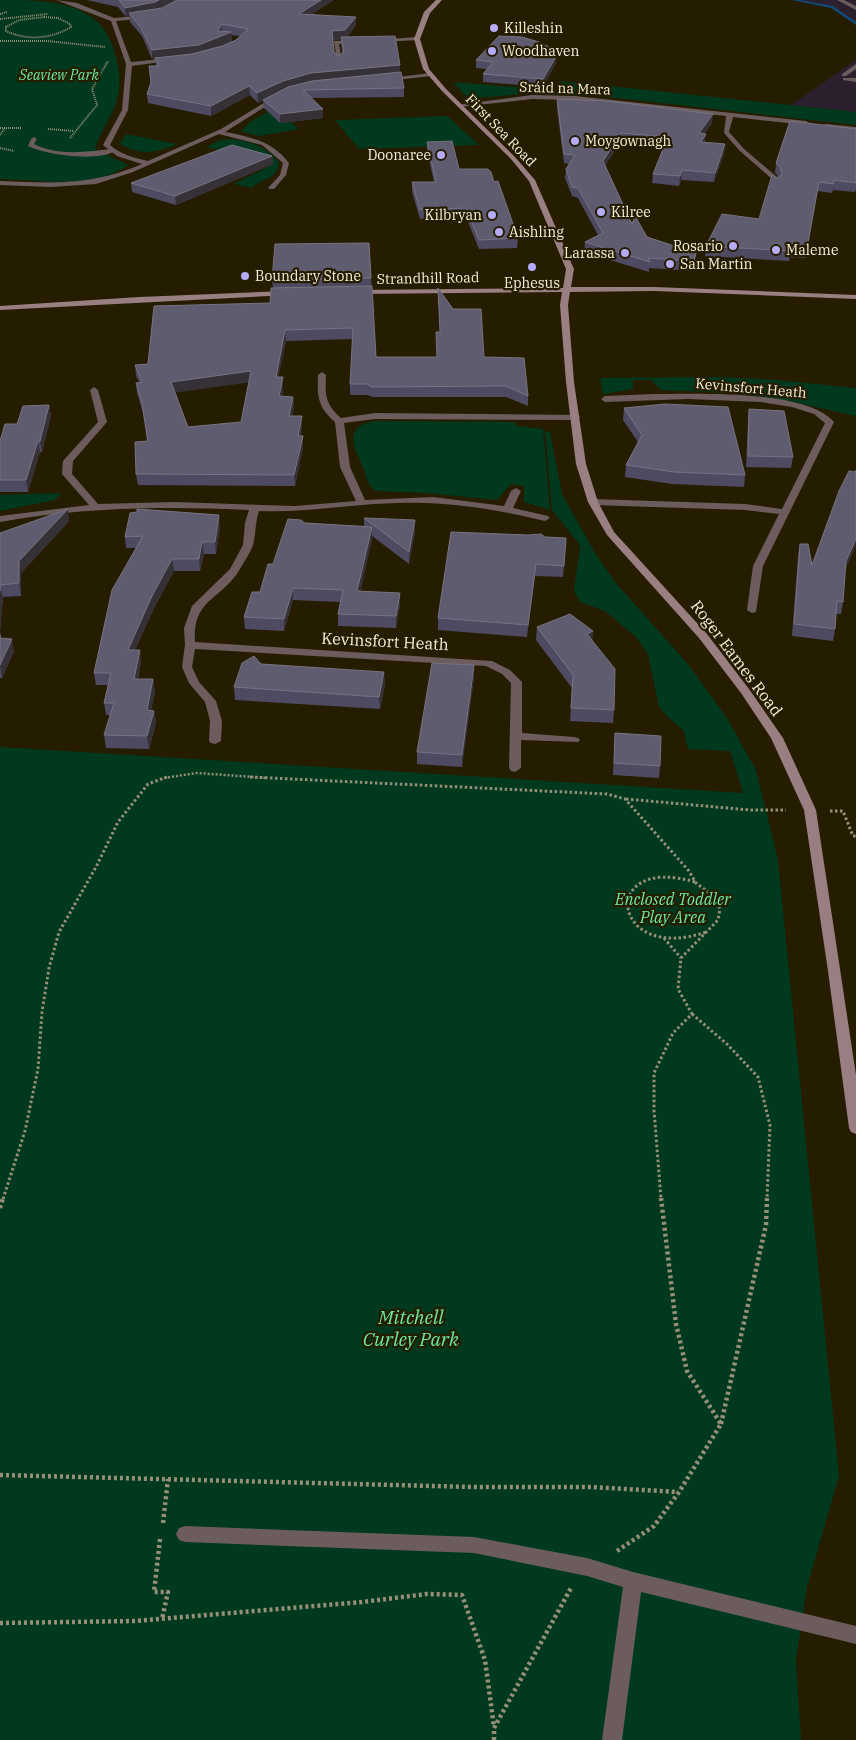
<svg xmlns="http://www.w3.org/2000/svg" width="856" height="1740" font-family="'IBM Plex Serif',serif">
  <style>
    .industrial { fill: #2c202e }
    .green { fill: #00391d }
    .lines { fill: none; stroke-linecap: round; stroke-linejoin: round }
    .stream { fill: #0f4a7b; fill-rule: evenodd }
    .path-far3 { stroke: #968f79; stroke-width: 2; stroke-dasharray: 1 1; stroke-linecap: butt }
    .path-far2 { stroke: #968f79; stroke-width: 2.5; stroke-dasharray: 2 2; stroke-linecap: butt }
    .path-far1 { stroke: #968f79; stroke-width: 3; stroke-dasharray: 2.5 2.5; stroke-linecap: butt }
    .path { stroke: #968f79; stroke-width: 4.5; stroke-dasharray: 3 3; stroke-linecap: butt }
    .lane { fill: #6c5c5d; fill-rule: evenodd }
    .street { fill: #6c5c5d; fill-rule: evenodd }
    .secondary { fill: #997f81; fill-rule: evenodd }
    .wall { fill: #4e4a62; fill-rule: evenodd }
    .shaded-wall { fill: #363136 }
    .building { fill: #5f5c6f; stroke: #777381; fill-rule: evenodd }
    .poi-dot { fill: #b5acf8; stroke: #261d01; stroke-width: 2 }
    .labels { text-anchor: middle; stroke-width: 4.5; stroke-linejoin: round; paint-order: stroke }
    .far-poi-label { font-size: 14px; fill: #f4eedd; stroke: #261d01; text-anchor: start }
    .far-park-label { font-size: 14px; font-style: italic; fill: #6aeba2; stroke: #261d01 }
    .far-street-label { font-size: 14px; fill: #f4eedd; stroke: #261d01 }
    .street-label { font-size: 16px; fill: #f4eedd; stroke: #261d01 }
    .park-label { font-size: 16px; font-style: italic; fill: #6aeba2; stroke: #261d01 }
    .near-park-label { font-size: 19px; font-style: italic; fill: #6aeba2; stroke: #261d01 }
  </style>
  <rect width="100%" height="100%" fill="#261d01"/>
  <!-- industrial -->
  <g class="industrial">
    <polygon points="794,0 856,0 856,24 832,7"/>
    <polygon points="856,60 856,112 791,105"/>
  </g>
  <!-- green -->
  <g class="green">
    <path d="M0,0C47,0 102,0 115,54C119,68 121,82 118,96C114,115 100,130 95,149L128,165C95,190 39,180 0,179Z"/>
    <polygon points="561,81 856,112 856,125 599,96 522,94 475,98 465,95 453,82 562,91"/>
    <polygon points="275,108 299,129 258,136 241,131 250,122"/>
    <polygon points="447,116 479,145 359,149 335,120"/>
    <path d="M126,134L177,144C156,153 141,156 120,144Z"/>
    <path d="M233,139C253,143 267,146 279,163C275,182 264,176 252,188L234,184L274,164L207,147L220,140Z"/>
    <polygon points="722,377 777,380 856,388 856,416 780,399 731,393 661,390 651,380 633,380 633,389 603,394 600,378"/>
    <path d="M374,421L514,422L516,426L543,429L550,510L524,502V486L511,484L497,500L428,493L376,491C367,485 367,477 363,467C354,446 342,428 374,421Z"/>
    <polygon points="545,431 550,432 562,494 595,553 615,582 688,664 727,718 756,770 778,860 839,1476 807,1587 796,1661 801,1740 0,1740 0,747 743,793 730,751 688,749 684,731 670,719 659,707 648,654 636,637 605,611 580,602 574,591 580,545 552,510"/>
    <polygon points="62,493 55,500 0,511 0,495"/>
  </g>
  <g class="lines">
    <!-- stream -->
    <polygon class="stream" points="792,0 800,0 833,6 856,22 856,25 831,8"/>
    <!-- path-far3 -->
    <g class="path-far3">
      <polyline points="0,14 7,12"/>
      <path d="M44,17L58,18L70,24L71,27C51,39 27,41 6,31V27L19,20Z"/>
      <polyline points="0,19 48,14"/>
      <polyline points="0,41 47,41 105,47"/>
      <polyline points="0,128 21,128"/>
      <polyline points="48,129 74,131"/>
      <polyline points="0,135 5,128"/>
      <polyline points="70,138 97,105 92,89 108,61"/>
      <polyline points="0,148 14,151"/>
    </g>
    <!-- path-far2 -->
    <polyline class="path-far2" points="164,778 197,773 267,778"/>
    <!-- path-far1 -->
    <g class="path-far1">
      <polyline points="250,777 607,794 625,799 689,871 696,883 716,898 720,909 718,920 681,958 678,989 692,1014 673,1033 654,1073 654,1110 661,1199"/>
      <polyline points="626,799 750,810 786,810"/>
      <polyline points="830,811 843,811 853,836 856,836"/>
      <path d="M695,882C597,853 611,965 706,932"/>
      <polyline points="664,938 681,958"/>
      <polyline points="692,1014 727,1044 758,1077 770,1125 767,1199"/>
      <polyline points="3,1199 25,1131 38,1069 42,1012 49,968 59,932 96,867 118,822 148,784 167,777"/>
    </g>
    <!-- path -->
    <g class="path">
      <polyline points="0,1208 3,1198"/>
      <polyline points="721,1424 766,1225 767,1198"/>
      <polyline points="0,1475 473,1487 591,1487 678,1492"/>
      <polyline points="163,1523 168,1479"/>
      <polyline points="160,1539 154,1592 168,1592 162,1619"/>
      <polyline points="617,1551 654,1526 679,1492 721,1424 687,1371 676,1324 661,1198"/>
      <polyline points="0,1623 135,1621 362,1602 427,1594 462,1595 485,1660 494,1727"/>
      <polyline points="494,1740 494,1728 571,1588"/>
    </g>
    <!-- lane -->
    <g class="lane">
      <polygon points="837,0 844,0 856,6 856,10"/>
      <polygon points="417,37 419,40 378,42 375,40"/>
      <polygon points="360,40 358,43 339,44 342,61 337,62 334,41"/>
      <polygon points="843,78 856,78 856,82 843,80"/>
      <path d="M34,137L37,139L34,144C58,156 86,152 112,149L115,151C98,162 46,155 28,146L31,139Z"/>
      <polygon points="185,1526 474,1537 587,1558 633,1572 856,1626 856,1644 641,1592 622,1740 602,1740 623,1587 587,1576 474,1553 185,1542 179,1540 176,1534 179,1528"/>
    </g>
    <!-- street -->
    <g class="street">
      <path d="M56,0L77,3L114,18L149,15L147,18L116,21L131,62L172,58L175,60L132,66L128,110L110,145C120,154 134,158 148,161L221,129L277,95L279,98L225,132C251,137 272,141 289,163L286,175L274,189H270L268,188L280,175L283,163L262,145L219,134L133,172L96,184L51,187L0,185V181C53,183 91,186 142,164L117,156L103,145L122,110L126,64L111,21Z"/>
      <polygon points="856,64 856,69 846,76 842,76 842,74"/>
      <polygon points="430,73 432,76 385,81 382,79"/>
      <polygon points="532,95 575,96 806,121 809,123 806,125 733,117 729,132 744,149 777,177 779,184 776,186 773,184 772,179 740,151 724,133 726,116 575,100 532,99 459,107 456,105"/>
      <polygon points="826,124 856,127 856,131 824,127 824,125"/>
      <path d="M322,372L326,375C325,395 325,404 341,418L375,413L579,415L580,417L576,420L375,419L344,423L350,467L365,500L433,497L504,506L511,491L516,488L521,491L513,508L548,516L550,518L545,521C496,509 447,501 397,503C350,504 307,513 259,511C255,522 256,534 253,545C250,553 244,562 240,569C222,600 192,598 195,642L492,661L510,670L522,682V733L574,737L578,738L580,740L578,742L521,740V768L515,772L511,771L509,768L511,683L502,674L486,666L195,649L192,667L199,682L216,701L222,721L221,741L215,744L211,743L209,741L210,721L205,702L189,683L182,667L185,645L184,628L192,606L230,569L243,545L245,523L249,510C166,506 83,507 0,522V516L89,505L62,474L63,461L98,422L90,390L94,387L98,390L107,422L73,461L72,474L98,504L174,502L295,506L356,501L340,467L335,422C318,407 317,397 318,375Z"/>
      <path d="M654,394C697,394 805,389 834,422L763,566L756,612L752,613L747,610L753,566L779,514L745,510L593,505L588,502L593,499L745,504L782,509L825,423L814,414L792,407L761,402L688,399L605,402L601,399L605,396Z"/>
    </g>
    <!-- secondary -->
    <g class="secondary">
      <polygon points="436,0 442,0 430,13 420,39 429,69 446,89 515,157 535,180 574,269 571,287 654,287 856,295 856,299 654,291 570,292 568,305 574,382 586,464 598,502 614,532 707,634 749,689 783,738 816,810 856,1075 856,1134 851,1132 849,1128 828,971 804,810 771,738 741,693 699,638 607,535 588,502 576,464 566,382 560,305 562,292 356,294 352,292 356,290 563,288 566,269 529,181 511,159 442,91 423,69 414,39 424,12"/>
      <polygon points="286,291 289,291 289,295 0,310 0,306 139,297"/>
    </g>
  </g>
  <!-- wall -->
  <g class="wall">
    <path d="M87,0H175L160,8L312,14L356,25L347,37L400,65V72L404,88V97L312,98L323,118L280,123L264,108L263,100L258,103L250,95L211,116L148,103L147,94L151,83L149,66H156L155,59H152L142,36L130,22V16L126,17L118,7ZM231,35L240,36L236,40L222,46L211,49L232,41ZM341,39L342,53L338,56L334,52L333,40Z"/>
    <polygon points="539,45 548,46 548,55 556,63 543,87 483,82 483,74 487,69 476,68 476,60"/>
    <polygon points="557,99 712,123 704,134 705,142 724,154 714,182 681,180 679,186 652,183 653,174 664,146 620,142 605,166 632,224 647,237 696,253 693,271 649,268 649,272 584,252 585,242 598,235 578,198 572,196 565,178 566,169 569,164 564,163 557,108"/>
    <polygon points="856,129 856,189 855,192 833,190 832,193 817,191 806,258 790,257 789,261 705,256 706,246 759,219 776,178 779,177 775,173 776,163"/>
    <polygon points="427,142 459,169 494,182 518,238 517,248 479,249 466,217 420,219 412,192 412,182 434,182 427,151"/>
    <polygon points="272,156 273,164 176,205 132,192 131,183"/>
    <path d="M369,243L376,357H437L436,332L484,357L528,396V406L506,397H373L367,395H350V384L353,339L286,341L278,377L283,388L282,396L293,397L294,407L292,416H302V427L301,436L303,447L295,486L138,485L136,474L147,441L143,413L137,393L136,383L139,382L136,376L135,365L148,364L270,303L273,288L272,280ZM249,382L241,422L188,427L175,392Z"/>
    <polygon points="49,405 51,416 42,452 40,452 28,492 0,492 0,441 17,424"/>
    <polygon points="624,408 745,475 744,487 672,484 625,477 626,465 638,442 623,420"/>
    <polygon points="749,409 793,457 791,468 746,467 748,420"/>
    <polygon points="364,518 415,532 409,564 372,536 372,539 360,591 400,605 396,628 338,626 338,614 340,602 293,600 284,631 245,629 244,617 260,592 273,564 305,523 364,526"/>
    <polygon points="69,521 21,573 21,596 3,597 0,630 1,638 14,651 2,678 0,678 0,533"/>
    <polygon points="220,527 216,554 204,554 200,571 174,571 154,608 135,650 141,662 138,679 153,679 155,692 151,710 154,711 156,723 149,749 106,748 104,735 110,715 106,715 104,703 108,685 96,685 94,673 136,548 126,548 125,537"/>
    <polygon points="545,537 566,538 563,577 535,576 527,637 438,630 438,618"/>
    <polygon points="800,544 812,565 845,569 843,602 841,614 836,614 835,629 833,641 792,636 798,556"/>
    <polygon points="537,627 593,631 592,640 614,710 613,723 570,721 572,688 536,640"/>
    <polygon points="261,664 385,684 380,709 235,700 234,687"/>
    <polygon points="474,677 462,767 417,764 417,752"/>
    <polygon points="615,733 660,766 659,778 613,775"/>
  </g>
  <!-- shaded-wall -->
  <g class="shaded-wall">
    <polygon points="159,0 175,0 156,10 129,13 130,16 126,17 125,8"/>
    <polygon points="321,0 334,0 300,22 299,14"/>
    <polygon points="356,17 356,25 346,39 333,40 332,31"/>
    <polygon points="222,24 222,33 231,32 232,41 200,53 152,59 152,50 218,31"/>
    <polygon points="548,46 548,54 543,62 543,54"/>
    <polygon points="557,55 556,63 543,87 543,79"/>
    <polygon points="400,65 400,74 283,90 258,103 257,93 283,81 311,73"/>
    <polygon points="249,86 250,95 211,116 211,106"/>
    <polygon points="323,109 323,118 280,123 280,114"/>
    <polygon points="713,114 712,123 698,142 699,133"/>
    <polygon points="621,133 620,142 602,171 603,161"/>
    <polygon points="706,134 705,143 701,142"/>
    <polygon points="725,144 724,154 714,182 715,173"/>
    <polygon points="272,156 273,164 176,205 175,196"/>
    <polygon points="682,170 681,180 679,186 680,176"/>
    <polygon points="285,330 286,341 276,388 276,377"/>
    <polygon points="251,371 252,382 172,393 171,382"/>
    <polygon points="283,377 283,388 280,407 279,396"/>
    <polygon points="293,397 294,407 290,427 289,416"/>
    <polygon points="49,405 51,416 42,452 40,441"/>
    <polygon points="302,416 302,427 299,447 298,436"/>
    <polygon points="303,436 303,447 295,486 294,475"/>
    <polygon points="38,441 40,452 28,492 26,480"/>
    <polygon points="68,509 69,521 21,573 21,596 19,583 19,561"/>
    <polygon points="219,515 220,527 216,554 215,542"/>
    <polygon points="415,520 415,532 409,564 409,552"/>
    <polygon points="372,527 372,539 358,603 357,591"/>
    <polygon points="856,539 856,546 844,573 846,561"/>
    <polygon points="202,542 204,554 200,571 199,559"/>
    <polygon points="172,559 174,571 154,608 130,662 128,650 152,596"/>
    <polygon points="536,564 535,576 527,637 528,625"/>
    <polygon points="0,585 3,597 0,630 3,651 0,635"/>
    <polygon points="293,588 293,600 284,631 284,619"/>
    <polygon points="400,593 400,605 396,628 396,616"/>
    <polygon points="593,631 592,644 587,634"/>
    <polygon points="12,639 14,651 2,678 0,665"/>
    <polygon points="140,650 141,662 135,692 134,679"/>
    <polygon points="474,665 474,677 462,767 462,755"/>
    <polygon points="384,672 385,684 380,709 379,697"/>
    <polygon points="153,679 155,692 148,723 147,710"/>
    <polygon points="154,711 156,723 149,749 147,736"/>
  </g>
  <!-- building -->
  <g class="building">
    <polygon points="119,0 159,0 155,2 125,8"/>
    <polygon points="177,0 321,0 299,14 356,17 345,30 332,31 334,52 338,56 344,52 341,37 395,36 400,65 311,73 283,81 257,93 249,86 211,106 147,94 151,82 149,66 159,66 155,58 192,54 222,46 236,40 248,29 222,24 218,31 231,32 199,45 152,50 141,28 129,13 162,8"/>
    <polygon points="499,36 522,37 539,42 537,45 548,46 543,54 557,55 543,79 483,74 493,62 476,60"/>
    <polygon points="401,72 404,88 303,90 323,109 280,114 263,100 288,87 312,81"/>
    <polygon points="557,99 608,101 713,114 699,133 706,134 701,142 725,144 715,173 682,170 680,176 653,174 668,137 621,133 603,161 632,224 635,216 647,237 696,253 694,261 648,258 650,262 585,242 603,233 578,188 572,187 566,169 575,155 564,154"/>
    <polygon points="790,121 856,129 856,183 834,180 833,184 819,182 807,248 791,247 790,251 706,246 722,214 759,219 772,175 776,178 782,175 780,167 776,163"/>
    <polygon points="452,141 459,169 488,169 491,172 494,182 498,181 518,238 479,240 466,208 420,210 412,182 436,182 427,142"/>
    <polygon points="232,145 272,156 175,196 131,183"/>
    <polygon points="369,243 371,278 272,280 275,244"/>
    <path d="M372,286L376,357H437L436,332H440L438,288L453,309H481L484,357L524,358L528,396L506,386L372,387L367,384H350L353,328L285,330L276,377H283L279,396L293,397L289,416H302L298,436H303L294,475L136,474L135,442L148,441L142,403L136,383L142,382L135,365L148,364L154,306L270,303L271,288ZM251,371L241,422L188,427L171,382Z"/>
    <polygon points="665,404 728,407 745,475 674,472 626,465 642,435 624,408"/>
    <polygon points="49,405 40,441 38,441 26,480 0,480 0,441 5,424 17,424 23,406"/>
    <polygon points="749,409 784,411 793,457 748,456"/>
    <polygon points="856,470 856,539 846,561 843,602 837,601 835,629 794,624 800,544 808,544 812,565 839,491 849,471 855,472"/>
    <polygon points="68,509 19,561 19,583 0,585 0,591 0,533"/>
    <polygon points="137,509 219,515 215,542 202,542 199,559 172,559 152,596 128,650 140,650 134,679 153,679 147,710 154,711 147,736 104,735 114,703 104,703 111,673 94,673 112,590 143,536 125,537 130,513 137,512"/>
    <polygon points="364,518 415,520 409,552"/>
    <polygon points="288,519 301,520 305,523 372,527 357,591 400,593 396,616 338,614 343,590 293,588 284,619 244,617 252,592 260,592 268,564 273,564"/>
    <polygon points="451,532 528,535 541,534 545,537 566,538 564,566 536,564 528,625 438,618"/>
    <polygon points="570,614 593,631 587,634 615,669 614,710 571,708 573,675 537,627"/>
    <polygon points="0,635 0,638 12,639 0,665"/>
    <polygon points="254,656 261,664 384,672 379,697 234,687 242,663"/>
    <polygon points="432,663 474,665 462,755 417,752"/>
    <polygon points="615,733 661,736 660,766 614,763"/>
  </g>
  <!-- markers -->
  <g class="poi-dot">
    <circle cx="494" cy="28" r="5"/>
    <circle cx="492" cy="51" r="5"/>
    <circle cx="575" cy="141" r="5"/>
    <circle cx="441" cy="155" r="5"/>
    <circle cx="601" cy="212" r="5"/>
    <circle cx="492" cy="215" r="5"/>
    <circle cx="499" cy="232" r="5"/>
    <circle cx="733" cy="246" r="5"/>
    <circle cx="776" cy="250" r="5"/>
    <circle cx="625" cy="253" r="5"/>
    <circle cx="670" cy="264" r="5"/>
    <circle cx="532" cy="267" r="5"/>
    <circle cx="245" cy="276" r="5"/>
  </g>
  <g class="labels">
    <!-- far-poi labels -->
    <g class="far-poi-label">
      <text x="504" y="33">Killeshin</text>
      <text x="502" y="56">Woodhaven</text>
      <text x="585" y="146">Moygownagh</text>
      <text x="431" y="160" text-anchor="end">Doonaree</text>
      <text x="611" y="217">Kilree</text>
      <text x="482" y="220" text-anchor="end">Kilbryan</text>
      <text x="509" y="237">Aishling</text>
      <text x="723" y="251" text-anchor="end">Rosario</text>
      <text x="786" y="255">Maleme</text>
      <text x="615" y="258" text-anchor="end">Larassa</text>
      <text x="680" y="269">San Martin</text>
      <text x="255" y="281">Boundary Stone</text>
      <text x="532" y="288" text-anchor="middle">Ephesus</text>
    </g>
    <!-- far-park labels -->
    <g class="far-park-label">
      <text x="59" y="80">Seaview Park</text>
    </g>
    <!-- far-street labels -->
    <g class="far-street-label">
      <text transform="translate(565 88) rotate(2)" y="5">Sráid na Mara</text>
      <text transform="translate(501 130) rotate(46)" y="5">First Sea Road</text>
      <text transform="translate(428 278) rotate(-1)" y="5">Strandhill Road</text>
      <text transform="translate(751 388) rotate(5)" y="5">Kevinsfort Heath</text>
    </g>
    <!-- street labels -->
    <g class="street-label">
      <text transform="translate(385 641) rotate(3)" y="6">Kevinsfort Heath</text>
      <text transform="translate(737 658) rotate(53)" y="6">Roger Eames Road</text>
    </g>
    <!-- park labels -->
    <g class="park-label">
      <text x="673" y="905">Enclosed Toddler<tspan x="673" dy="18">Play Area</tspan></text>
    </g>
    <!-- near-park labels -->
    <g class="near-park-label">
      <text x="411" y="1324">Mitchell<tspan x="411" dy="22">Curley Park</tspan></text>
    </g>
  </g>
</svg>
